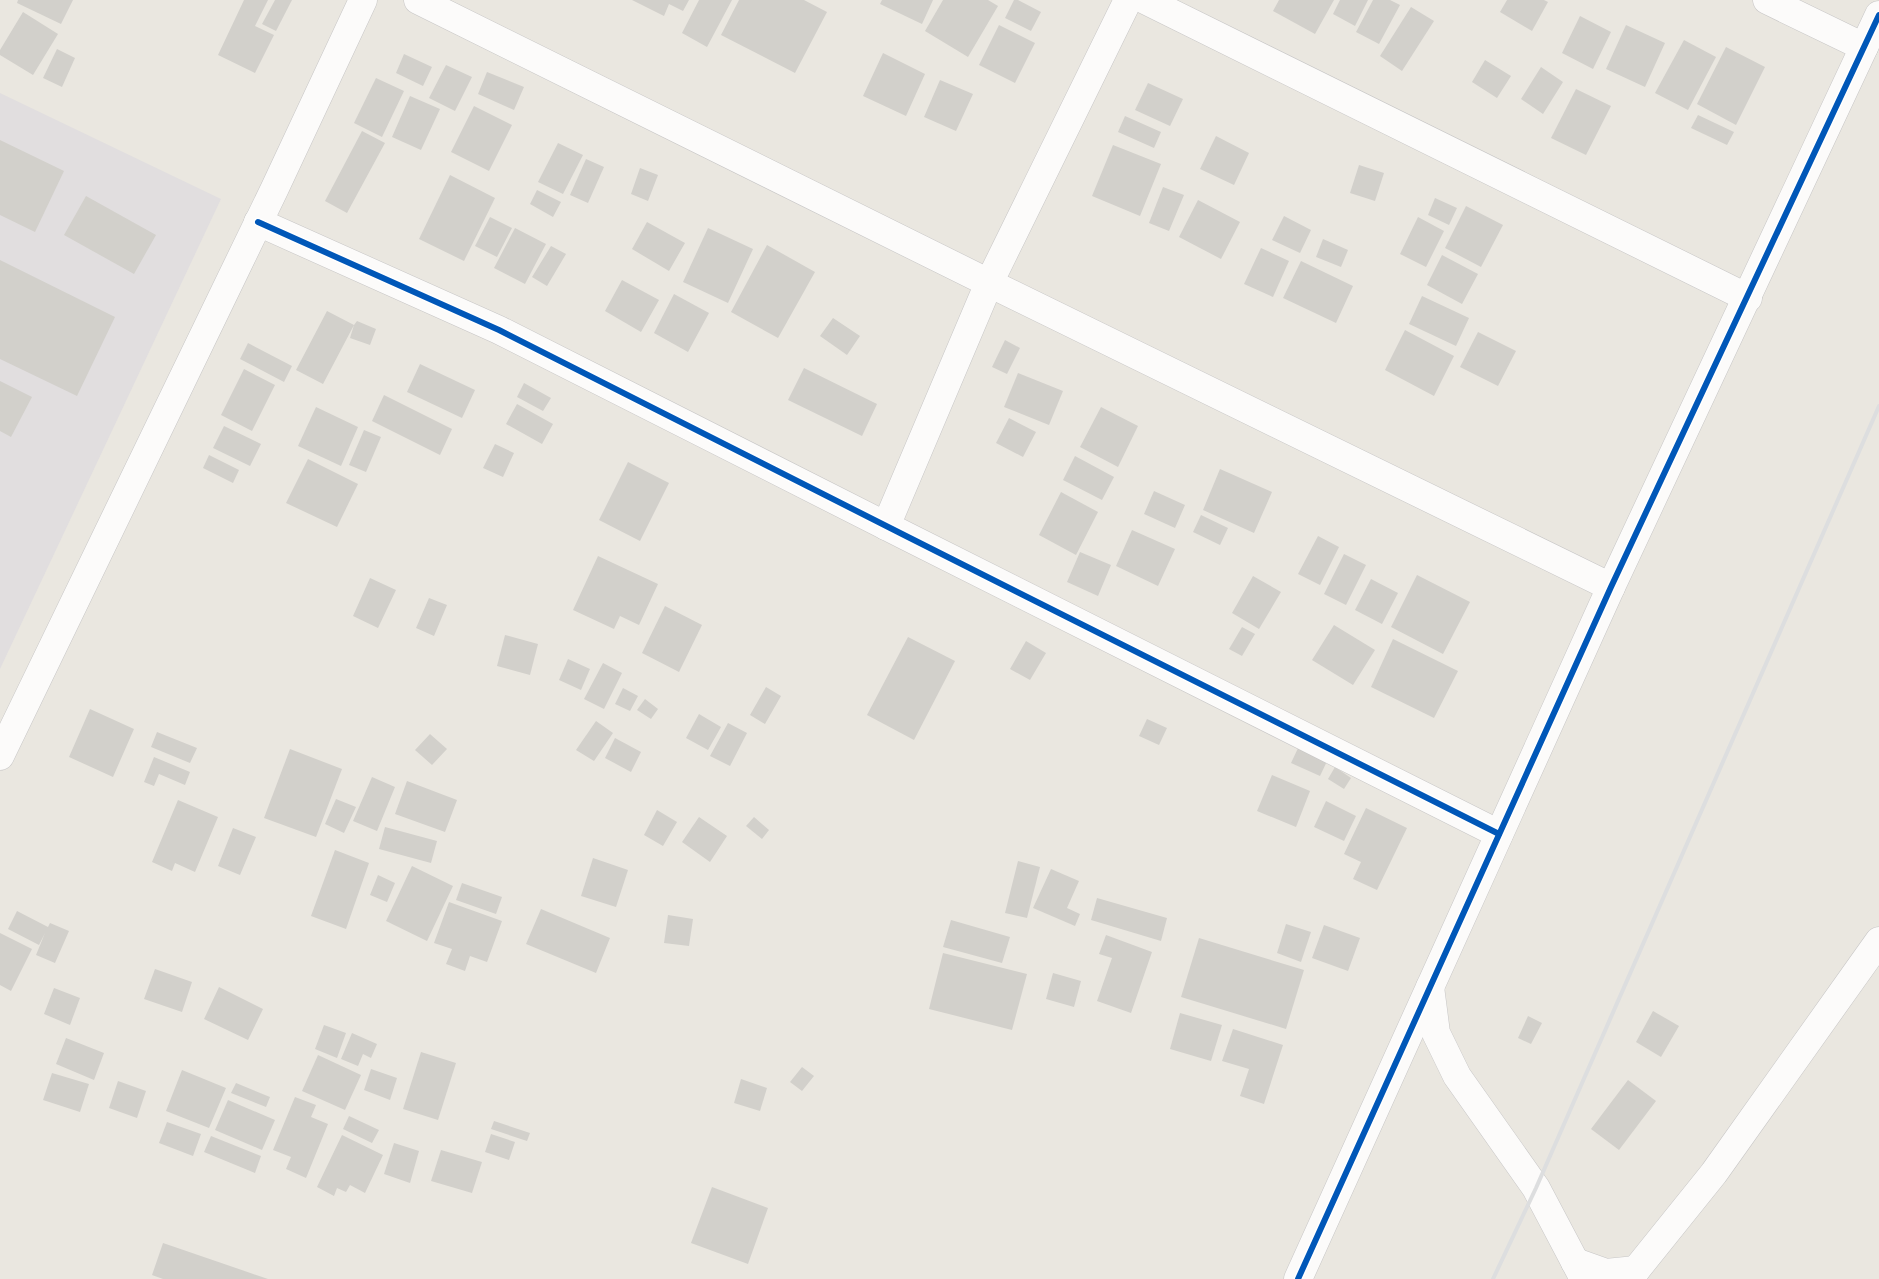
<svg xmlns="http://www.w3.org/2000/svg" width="1879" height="1279" font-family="'Space Grotesk',sans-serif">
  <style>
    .industrial { fill: #e1dedf }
    .building { fill: #d2d0cb }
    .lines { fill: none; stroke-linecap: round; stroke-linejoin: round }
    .minor-casing { stroke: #c7c6c6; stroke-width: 29 }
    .minor { stroke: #fcfbfa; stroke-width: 28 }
    .rail { stroke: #dddedf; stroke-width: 4 }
    .cycleway-casing { stroke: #fff; stroke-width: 9 }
    .cycleway { stroke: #0057b8; stroke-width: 6 }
  </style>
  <rect width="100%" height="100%" fill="#eae7e0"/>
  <!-- industrial -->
  <polygon class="industrial" points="0,93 221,199 0,669"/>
  <!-- building -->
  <g class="building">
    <polygon points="18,0 73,0 61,24 17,3"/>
    <polygon points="244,0 268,0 255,26 274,35 255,73 218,55"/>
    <polygon points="275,0 292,0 276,31 262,24"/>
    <polygon points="632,0 689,0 683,11 669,4 664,16"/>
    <polygon points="699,0 732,0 707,47 682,33"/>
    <polygon points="739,0 804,0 827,12 795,73 721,35"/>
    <polygon points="882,0 933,0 922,24 880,4"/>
    <polygon points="943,0 988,0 998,6 968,57 925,31"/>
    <polygon points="1014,0 1018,0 1041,12 1031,31 1005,18"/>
    <polygon points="1279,0 1334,0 1315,34 1273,11"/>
    <polygon points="1340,0 1368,0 1355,26 1333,14"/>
    <polygon points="1373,0 1390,0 1400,5 1379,44 1356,32"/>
    <polygon points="1507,0 1544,0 1548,2 1532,31 1500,12"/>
    <polygon points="1411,7 1434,21 1402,71 1380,56"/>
    <polygon points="23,12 58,34 33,75 0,55 0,50"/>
    <polygon points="1580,16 1611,32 1593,69 1562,53"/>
    <polygon points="999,25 1035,43 1015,83 979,65"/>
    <polygon points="1626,25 1665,43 1645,87 1606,69"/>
    <polygon points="1684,40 1716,57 1688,110 1655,93"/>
    <polygon points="1726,47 1765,67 1736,125 1697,104"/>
    <polygon points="57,49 75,58 62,87 43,78"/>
    <polygon points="883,53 925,74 906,116 863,96"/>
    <polygon points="404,54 432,67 423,86 396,73"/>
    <polygon points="1485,60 1511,76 1497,98 1472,82"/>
    <polygon points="446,65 472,77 455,111 429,98"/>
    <polygon points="1541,67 1563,82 1543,114 1521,99"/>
    <polygon points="487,72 524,87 514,110 478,94"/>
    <polygon points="376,78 404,91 382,137 354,123"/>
    <polygon points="940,80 973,94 956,131 924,117"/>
    <polygon points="1148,83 1183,99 1170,126 1135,110"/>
    <polygon points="1576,89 1611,106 1586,155 1551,138"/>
    <polygon points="410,96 440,109 421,150 392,137"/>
    <polygon points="474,106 512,125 489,171 451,152"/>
    <polygon points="1698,115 1734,132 1727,145 1691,128"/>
    <polygon points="1125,116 1161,132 1154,148 1118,132"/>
    <polygon points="362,131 385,143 347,213 325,201"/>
    <polygon points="1216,136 1249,153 1234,185 1200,169"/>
    <polygon points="0,140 64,171 35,232 0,215"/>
    <polygon points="558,143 583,155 563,194 538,182"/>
    <polygon points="1113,145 1161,164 1140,216 1092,196"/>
    <polygon points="586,159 604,167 588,203 570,195"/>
    <polygon points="1359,165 1384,173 1375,201 1350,193"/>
    <polygon points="640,168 658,175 648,201 631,194"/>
    <polygon points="450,175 495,198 464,261 419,239"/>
    <polygon points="1163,187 1184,195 1169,231 1149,223"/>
    <polygon points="537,190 561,202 553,217 530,204"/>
    <polygon points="86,196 156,235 134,274 64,235"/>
    <polygon points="1435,198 1457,208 1449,225 1428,215"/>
    <polygon points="1198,200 1240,222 1221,259 1179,237"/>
    <polygon points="1466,206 1503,225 1481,267 1445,248"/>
    <polygon points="1284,216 1311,230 1300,253 1272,240"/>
    <polygon points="490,217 512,228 497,257 475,246"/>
    <polygon points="1418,217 1444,231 1426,267 1400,254"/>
    <polygon points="647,222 685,243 669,271 632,249"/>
    <polygon points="515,228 546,244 525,284 494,268"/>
    <polygon points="708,228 753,249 728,303 683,282"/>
    <polygon points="1323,239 1348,250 1341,267 1316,257"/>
    <polygon points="767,245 815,272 778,338 731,312"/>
    <polygon points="551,246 566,254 547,286 532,277"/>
    <polygon points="1261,248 1289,261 1273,297 1244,284"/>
    <polygon points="1442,255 1478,274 1462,304 1427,285"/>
    <polygon points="0,260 115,317 77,396 0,359"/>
    <polygon points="1301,261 1353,286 1336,323 1283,298"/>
    <polygon points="622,280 659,300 641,332 605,311"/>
    <polygon points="674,294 709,313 688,352 654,333"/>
    <polygon points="1422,296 1469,318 1456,346 1409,324"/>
    <polygon points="327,311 354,325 357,321 376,329 370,345 350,338 354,325 323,384 296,370"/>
    <polygon points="833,318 860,336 847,355 820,336"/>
    <polygon points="1405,330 1454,356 1434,396 1385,370"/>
    <polygon points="1478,332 1516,351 1498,386 1460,367"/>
    <polygon points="1005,340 1020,348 1007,374 992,367"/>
    <polygon points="248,343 292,366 284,382 240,359"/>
    <polygon points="420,364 475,390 462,418 407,392"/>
    <polygon points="804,368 877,404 862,436 788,400"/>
    <polygon points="244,369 275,385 252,431 221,415"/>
    <polygon points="1018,373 1063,391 1049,425 1004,407"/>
    <polygon points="0,381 32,397 11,437 0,431"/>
    <polygon points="524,383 551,398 543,411 517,397"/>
    <polygon points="384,395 452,429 440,455 372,421"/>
    <polygon points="517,404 553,424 542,444 506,424"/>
    <polygon points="316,407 358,427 341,466 298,446"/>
    <polygon points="1101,407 1138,426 1118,467 1080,447"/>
    <polygon points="1009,418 1036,432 1023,457 996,443"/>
    <polygon points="224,426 261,444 250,466 213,448"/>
    <polygon points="364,430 381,437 366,472 349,465"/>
    <polygon points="495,444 514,453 503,477 483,468"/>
    <polygon points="209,455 239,470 233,483 203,468"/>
    <polygon points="1075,456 1114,477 1102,500 1063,480"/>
    <polygon points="308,459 358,484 337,527 286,503"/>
    <polygon points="628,462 669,483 640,541 599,520"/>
    <polygon points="1220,469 1272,492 1254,533 1203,510"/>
    <polygon points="1154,491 1185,505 1175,528 1144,514"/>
    <polygon points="1061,492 1098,512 1076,555 1039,535"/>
    <polygon points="1201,515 1228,528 1220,545 1193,532"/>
    <polygon points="1132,530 1175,549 1158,586 1116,566"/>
    <polygon points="1318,536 1339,547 1320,585 1298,574"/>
    <polygon points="1080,552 1111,565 1098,596 1067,582"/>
    <polygon points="1344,554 1366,565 1346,605 1324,594"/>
    <polygon points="598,556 658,584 639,625 620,616 614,629 573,610"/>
    <polygon points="1417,575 1470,602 1443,654 1391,627"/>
    <polygon points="1253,576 1281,592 1259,629 1232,613"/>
    <polygon points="370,578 396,590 378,628 353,616"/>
    <polygon points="1371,579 1398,593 1382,624 1355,610"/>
    <polygon points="429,598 447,605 434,636 416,628"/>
    <polygon points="665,606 702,625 679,672 642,653"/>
    <polygon points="1334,625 1375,650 1353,685 1312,660"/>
    <polygon points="1242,627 1255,634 1242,656 1229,649"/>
    <polygon points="505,635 538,644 530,675 497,666"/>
    <polygon points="908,637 955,661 914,740 867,715"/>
    <polygon points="1393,639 1458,671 1434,718 1371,687"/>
    <polygon points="1026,641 1046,653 1030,680 1010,669"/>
    <polygon points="568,659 590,669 581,690 559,680"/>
    <polygon points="603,663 622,673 604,709 584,699"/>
    <polygon points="766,687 781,696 765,724 750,715"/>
    <polygon points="623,688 638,696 630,711 615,704"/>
    <polygon points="645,699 658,709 651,719 637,710"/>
    <polygon points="90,709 134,729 113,777 69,757"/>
    <polygon points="699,714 721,727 708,750 686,738"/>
    <polygon points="1147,719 1167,728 1159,745 1139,736"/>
    <polygon points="596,721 613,733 594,761 576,750"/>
    <polygon points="728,723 747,733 730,766 710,756"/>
    <polygon points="157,732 197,748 190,763 151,747"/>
    <polygon points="430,734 447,749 432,765 415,750"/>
    <polygon points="615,738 641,752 631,772 605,758"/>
    <polygon points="1300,744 1329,757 1320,776 1291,763"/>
    <polygon points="290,749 342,769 316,837 264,818"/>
    <polygon points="154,757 190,772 185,785 159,774 154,786 144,782"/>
    <polygon points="1335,767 1351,778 1344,789 1328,779"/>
    <polygon points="1272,775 1310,791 1296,827 1257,811"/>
    <polygon points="372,777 395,787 377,831 353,821"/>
    <polygon points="407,781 457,800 445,832 395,814"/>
    <polygon points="336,799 356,807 344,833 325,824"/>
    <polygon points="178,800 218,817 195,872 175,863 172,871 152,862"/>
    <polygon points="1326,801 1356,816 1344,841 1314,827"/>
    <polygon points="1366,808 1407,828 1377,890 1353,879 1361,862 1344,854"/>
    <polygon points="657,810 677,822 663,846 644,835"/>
    <polygon points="699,817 727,836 710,862 682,842"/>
    <polygon points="754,817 769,830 762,839 746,826"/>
    <polygon points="385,827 437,841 431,863 379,849"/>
    <polygon points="233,828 256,837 240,875 218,866"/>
    <polygon points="335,850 369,863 346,929 311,916"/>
    <polygon points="593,858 628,870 616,907 581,896"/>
    <polygon points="1018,861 1040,867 1027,918 1005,913"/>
    <polygon points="412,866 453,886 427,941 386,921"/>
    <polygon points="1051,869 1079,881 1067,908 1080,914 1075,926 1033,908"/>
    <polygon points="378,875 395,883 387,902 370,895"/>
    <polygon points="462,883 502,897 496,914 456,900"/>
    <polygon points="1097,898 1167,918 1161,941 1091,920"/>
    <polygon points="449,902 502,921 487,962 470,956 465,971 446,964 452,949 434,943"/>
    <polygon points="541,909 610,938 596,973 526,944"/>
    <polygon points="17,911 48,927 50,923 69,931 55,963 36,955 45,933 39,945 8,929"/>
    <polygon points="668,915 693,919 689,946 664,943"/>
    <polygon points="951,920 1010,937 1002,963 943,947"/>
    <polygon points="1286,924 1311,932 1301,962 1277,953"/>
    <polygon points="1324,925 1360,938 1348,971 1312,958"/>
    <polygon points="0,933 32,949 11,991 0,985"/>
    <polygon points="1106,935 1152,952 1131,1013 1097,1001 1112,958 1099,954"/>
    <polygon points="1199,938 1304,970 1286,1029 1181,997"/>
    <polygon points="943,953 1027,974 1012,1030 929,1009"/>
    <polygon points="155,969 192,982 182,1012 144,999"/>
    <polygon points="1053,973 1081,981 1074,1007 1046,999"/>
    <polygon points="219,987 263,1009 248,1040 204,1019"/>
    <polygon points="54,988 80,998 70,1025 44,1014"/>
    <polygon points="1653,1011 1679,1026 1661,1057 1636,1042"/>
    <polygon points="1180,1013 1222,1025 1211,1061 1170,1049"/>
    <polygon points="1528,1016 1542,1023 1531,1044 1518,1038"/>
    <polygon points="324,1025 346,1033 337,1058 315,1049"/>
    <polygon points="1233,1029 1283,1045 1264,1104 1240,1096 1249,1069 1222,1061"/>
    <polygon points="352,1033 377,1044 371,1058 363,1054 358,1066 341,1059"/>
    <polygon points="66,1038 104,1053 94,1080 56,1064"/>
    <polygon points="421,1052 456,1063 438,1120 403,1109"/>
    <polygon points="318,1055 361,1075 345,1110 302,1091"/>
    <polygon points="802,1067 814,1076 802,1091 790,1082"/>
    <polygon points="371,1069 397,1078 390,1100 364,1090"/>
    <polygon points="182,1070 226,1088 209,1128 166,1111"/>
    <polygon points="52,1073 89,1084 80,1112 43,1100"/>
    <polygon points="741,1079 767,1088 760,1111 734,1103"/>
    <polygon points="1628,1080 1656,1101 1619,1150 1591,1129"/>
    <polygon points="118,1081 146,1091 137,1118 109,1108"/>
    <polygon points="236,1083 270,1097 266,1107 231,1093"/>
    <polygon points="295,1097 316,1105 311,1117 328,1124 306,1178 286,1169 291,1157 273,1150"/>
    <polygon points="228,1100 275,1120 262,1150 215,1130"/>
    <polygon points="349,1116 379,1130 372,1143 343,1129"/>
    <polygon points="494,1121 530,1133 527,1141 491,1129"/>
    <polygon points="167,1122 201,1134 193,1156 159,1143"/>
    <polygon points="491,1134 515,1142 509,1160 485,1152"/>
    <polygon points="342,1135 383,1155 365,1193 350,1185 346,1192 337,1188 334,1196 317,1187"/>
    <polygon points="211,1136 261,1156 255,1173 204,1152"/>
    <polygon points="394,1143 419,1151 410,1183 384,1174"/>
    <polygon points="441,1150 482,1162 472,1193 431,1181"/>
    <polygon points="712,1187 768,1208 748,1264 691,1243"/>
    <polygon points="163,1243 268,1279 163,1279 152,1275"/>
  </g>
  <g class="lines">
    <defs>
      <g id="minor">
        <polyline points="418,0 989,283 1611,587"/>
        <polyline points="1145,0 1748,298"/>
        <polyline points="1767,0 1864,47"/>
        <polyline points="258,222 499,330 908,537 1499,834"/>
        <polyline points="886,526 989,283 1128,0"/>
        <polyline points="0,756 274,190 363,0"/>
        <polyline points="1430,987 1436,1033 1457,1076 1536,1188 1584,1279"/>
        <polyline points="1575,1262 1606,1273 1636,1270"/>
        <polyline points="1298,1279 1611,587 1879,15"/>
        <polyline points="1631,1279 1636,1270 1714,1173 1879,941"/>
      </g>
    </defs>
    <!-- minor casing -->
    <use href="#minor" class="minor-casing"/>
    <!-- minor -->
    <use href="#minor" class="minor"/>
    <!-- rail -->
    <polyline class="rail" points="1493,1279 1536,1188 1879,406"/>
    <defs>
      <g id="cycleway">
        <polyline points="258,222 499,330 908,537 1499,834"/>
        <polyline points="1298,1279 1611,587 1879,15"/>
      </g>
    </defs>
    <!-- cycleway casing -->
    <use href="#cycleway" class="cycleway-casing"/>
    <!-- cycleway -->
    <use href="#cycleway" class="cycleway"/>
  </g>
</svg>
